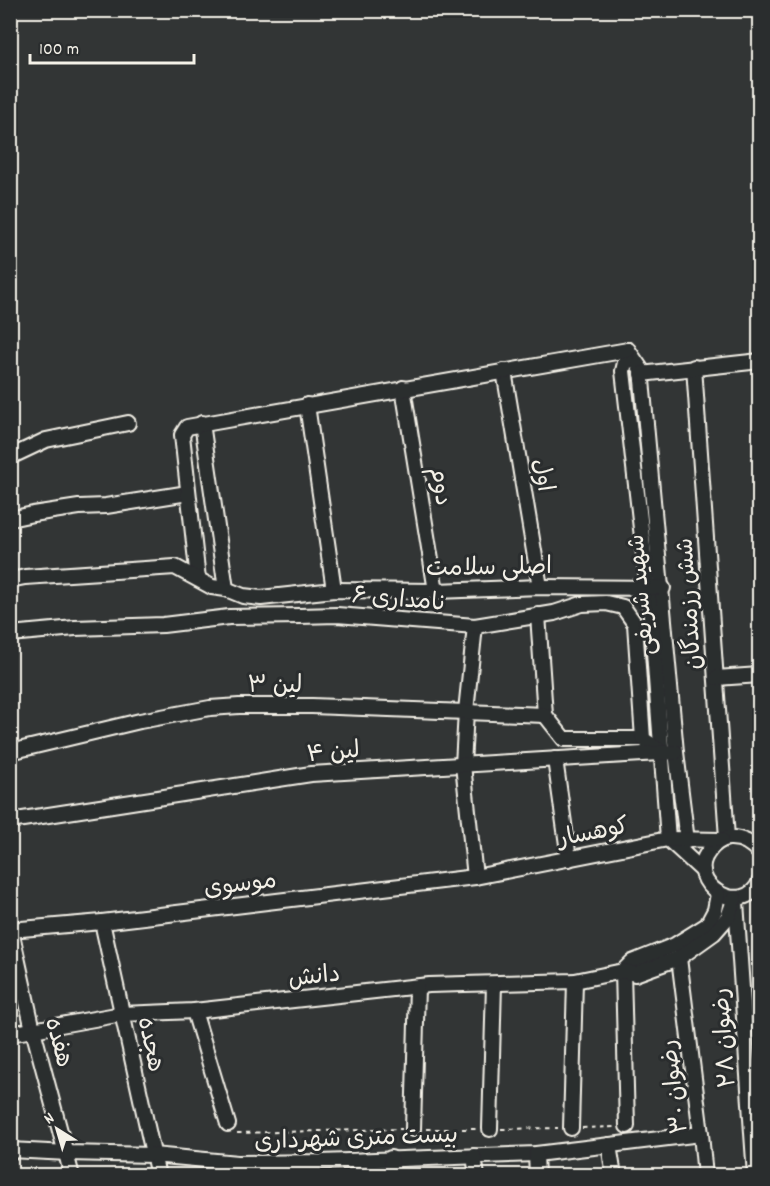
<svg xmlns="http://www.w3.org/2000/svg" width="770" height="1186" font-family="Dekko,'Playpen Sans Arabic',sans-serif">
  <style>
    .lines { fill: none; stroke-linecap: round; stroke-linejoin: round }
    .minor-casing { stroke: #f4f1e8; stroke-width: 18 }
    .path { stroke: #f4f1e8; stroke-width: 2; stroke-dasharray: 4.5 4.5; stroke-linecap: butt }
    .minor { stroke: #2a2d2e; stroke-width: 14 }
    .labels { text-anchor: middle; stroke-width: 6; stroke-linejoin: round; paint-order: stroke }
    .street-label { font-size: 24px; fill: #f4f1e8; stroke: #2a2d2e }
  </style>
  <rect width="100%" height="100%" fill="#323535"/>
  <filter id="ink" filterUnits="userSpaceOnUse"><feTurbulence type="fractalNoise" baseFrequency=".0167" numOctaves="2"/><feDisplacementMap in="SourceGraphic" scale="12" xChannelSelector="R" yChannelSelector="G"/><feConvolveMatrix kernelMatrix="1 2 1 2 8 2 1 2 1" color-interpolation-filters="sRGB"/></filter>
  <g filter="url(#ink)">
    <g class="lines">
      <defs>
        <g id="minor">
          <polyline points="628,350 641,369 676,752 687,841"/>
          <polyline points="628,350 623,371 652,625 668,839"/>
          <polyline points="694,367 727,838"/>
          <polyline points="504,371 540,587"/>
          <polyline points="641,374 760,361"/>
          <polyline points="403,388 436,591"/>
          <polyline points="307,405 334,590"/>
          <polyline points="202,423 226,589"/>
          <polyline points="10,457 46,440 128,423"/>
          <polyline points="10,519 33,514 79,507 106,506 188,493"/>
          <polyline points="198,579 182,435 187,427 628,350"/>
          <polyline points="10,580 25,577 175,567 212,587 226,589 243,596 261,598 334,590 436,591 540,587 663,588"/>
          <polyline points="538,615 545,715 564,739 643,739"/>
          <polyline points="475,626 466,711 463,765 475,877"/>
          <polyline points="10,634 75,628 163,625 229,617 300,616 337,615 475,626 554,613 582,604 606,603 623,607 635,624 643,739 662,752"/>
          <polyline points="716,678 760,675"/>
          <polyline points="10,752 140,721 210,708 239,706 312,706 545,715"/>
          <polyline points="555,759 569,859"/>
          <polyline points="10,821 311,774 676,752"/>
          <polyline points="668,839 703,871"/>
          <path d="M760,854C752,843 742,837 728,838C721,839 713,845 709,851C683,883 743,920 760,881"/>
          <polyline points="736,902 755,1176"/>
          <polyline points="10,919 11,930 33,1030 72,1176"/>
          <polyline points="102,922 158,1176"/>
          <polyline points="10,930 102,922 475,877 668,839 721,840"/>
          <polyline points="679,958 701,1134 705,1176"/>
          <polyline points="623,971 627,1126"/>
          <polyline points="623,971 632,962 675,945 707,925 715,910 718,894"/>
          <polyline points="194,1011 228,1124"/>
          <polyline points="10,1034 122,1014 194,1011 429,985 575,981 623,971 635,974 679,958 714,933 728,917 735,898"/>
          <polyline points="571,1128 575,981"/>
          <polyline points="413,1129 417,987"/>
          <polyline points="490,1129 494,984"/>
          <polyline points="609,1145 614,1176"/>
          <polyline points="10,1150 68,1153 153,1155 237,1163 321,1162 536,1154 701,1134"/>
          <polyline points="536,1154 537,1176"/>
          <polyline points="474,1156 477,1176"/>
          <polyline points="391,1158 393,1176"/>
        </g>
      </defs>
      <!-- minor casing -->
      <use href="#minor" class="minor-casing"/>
      <!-- path -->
      <g class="path">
        <polyline points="582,1128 615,1127"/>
        <polyline points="426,1129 477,1129"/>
        <polyline points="501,1129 558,1128"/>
        <polyline points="237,1133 402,1129"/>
      </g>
      <!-- minor -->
      <use href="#minor" class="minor"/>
    </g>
  </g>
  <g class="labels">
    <!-- street labels -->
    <g class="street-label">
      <text transform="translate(544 475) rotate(80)" y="8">اول</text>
      <text transform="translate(442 486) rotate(81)" y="8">دوم</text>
      <text transform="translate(489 566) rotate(-1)" y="8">اصلی سلامت</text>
      <text transform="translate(640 595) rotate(-95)" y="8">شهید شریفی</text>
      <text transform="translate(399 598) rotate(5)" y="8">نامداری ۶</text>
      <text transform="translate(688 604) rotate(-94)" y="8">شش رزمندگان</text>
      <text x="275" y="692">لین ۳</text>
      <text transform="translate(333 751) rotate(-5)" y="8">لین ۴</text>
      <text transform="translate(593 831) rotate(-11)" y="8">کوهسار</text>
      <text transform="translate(240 883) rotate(-7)" y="8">موسوی</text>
      <text transform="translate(314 975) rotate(-6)" y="8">دانش</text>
      <text transform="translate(723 1038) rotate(-94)" y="8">رضوان ۲۸</text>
      <text transform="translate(60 1042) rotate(75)" y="8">هفده</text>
      <text transform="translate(152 1044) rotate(78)" y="8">هجده</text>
      <text transform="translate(673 1087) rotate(-97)" y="8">رضوان ۳۰</text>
      <text transform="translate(356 1137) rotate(-2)" y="8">بیست متری شهرداری</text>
    </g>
  </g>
  <!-- margin -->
  <rect width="770" height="1186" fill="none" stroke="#2a2d2e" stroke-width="36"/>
  <rect x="18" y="18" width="734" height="1150" fill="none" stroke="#f4f1e8" stroke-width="2" filter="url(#ink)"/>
  <!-- north arrow -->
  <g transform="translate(57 1129) rotate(323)" stroke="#2a2d2e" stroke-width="4.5" paint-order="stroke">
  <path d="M0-4.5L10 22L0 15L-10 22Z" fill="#f4f1e8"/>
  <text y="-9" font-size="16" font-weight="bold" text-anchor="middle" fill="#f4f1e8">N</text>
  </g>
  <!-- scale -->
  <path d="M30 54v9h164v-9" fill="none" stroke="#f4f1e8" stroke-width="3"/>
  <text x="39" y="54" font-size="18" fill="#f4f1e8" stroke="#2a2d2e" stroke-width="4.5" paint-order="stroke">100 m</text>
</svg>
